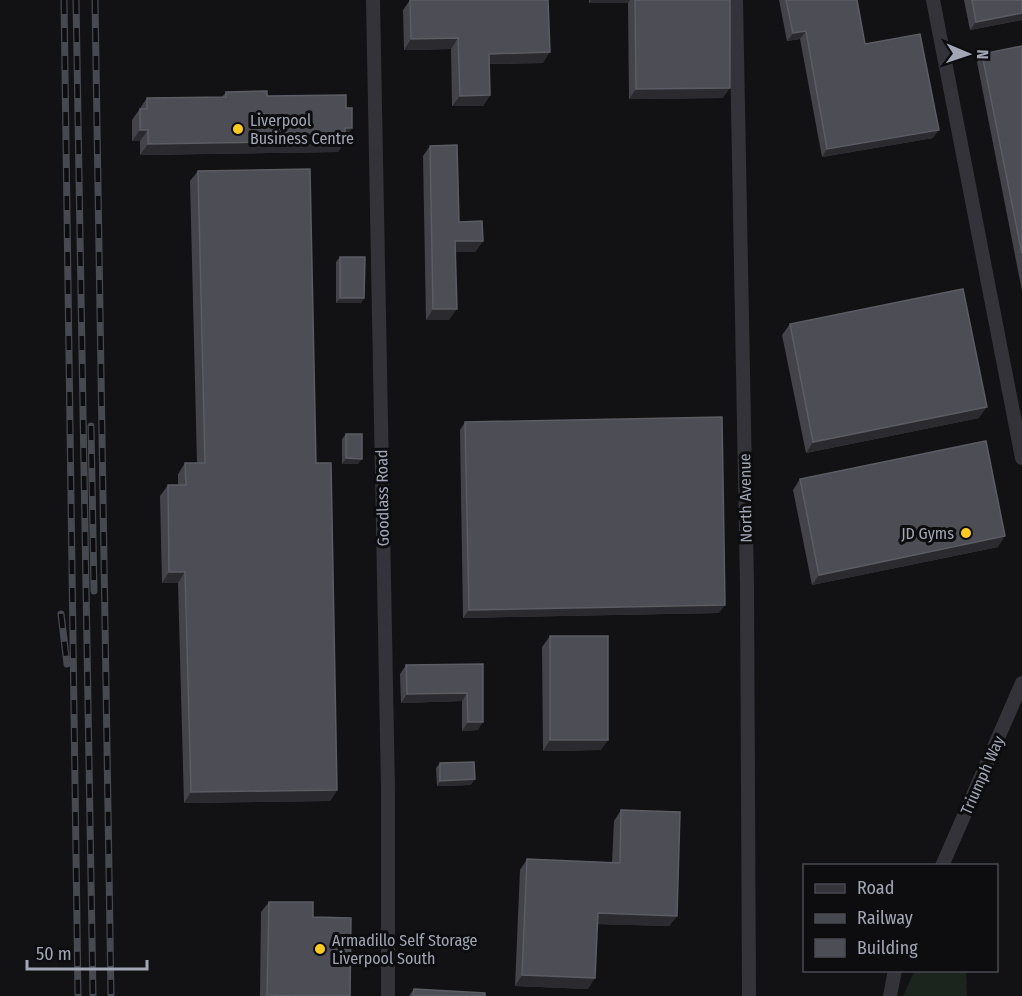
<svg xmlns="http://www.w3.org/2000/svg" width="1022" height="996" font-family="'Fira Sans Condensed',sans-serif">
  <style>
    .green { fill: #1c241e }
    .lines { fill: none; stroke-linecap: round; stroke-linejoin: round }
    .street { stroke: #333339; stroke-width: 14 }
    .rail-casing { stroke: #474950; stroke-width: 7 }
    .rail { stroke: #0d0d0f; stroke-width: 4.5; stroke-dasharray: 14; stroke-linecap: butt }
    .wall { fill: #434349 }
    .shaded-wall { fill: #2b2b2f }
    .building { fill: #4d4e55; stroke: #5b5c64; stroke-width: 1.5 }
    .poi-dot { fill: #ffcc1e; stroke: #0d0d0f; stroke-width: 2 }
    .labels { text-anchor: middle; stroke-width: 6; stroke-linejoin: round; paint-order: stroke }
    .poi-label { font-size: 16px; fill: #a2a6b5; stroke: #0d0d0f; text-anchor: start }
    .street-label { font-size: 16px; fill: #a2a6b5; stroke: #0d0d0f }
  </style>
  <rect width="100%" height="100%" fill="#121214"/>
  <!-- green -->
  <polygon class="green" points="915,970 966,971 967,996 903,996"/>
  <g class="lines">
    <!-- street -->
    <g class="street">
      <polyline points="373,0 388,789 388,996"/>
      <polyline points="736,0 747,584 749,996"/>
      <polyline points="933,0 1022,458"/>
      <polyline points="942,866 1022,683"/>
      <polyline points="890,996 895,970"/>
    </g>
    <defs>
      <g id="rail">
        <polyline points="64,0 78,996"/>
        <polyline points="76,0 93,996"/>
        <polyline points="95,0 111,996"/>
        <polyline points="91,426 94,591"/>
        <polyline points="61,614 67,664"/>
      </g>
    </defs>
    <!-- rail casing -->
    <use href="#rail" class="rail-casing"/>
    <!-- rail -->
    <use href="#rail" class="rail"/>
  </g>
  <!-- wall -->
  <g class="wall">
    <polygon points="410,0 543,63 489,64 490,95 483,106 452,106 451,49 404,50 403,10"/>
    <polygon points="589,0 730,0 723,98 629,99 628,3 589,3"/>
    <polygon points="779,0 857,0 865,44 933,138 822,157 800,39 787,41"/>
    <polygon points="964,0 1022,0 1022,20 970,30"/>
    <polygon points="1022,46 1022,291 977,62 982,54"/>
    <polygon points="226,92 267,96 345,138 338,152 140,155 140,141 132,141 132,120 147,98 222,97"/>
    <polygon points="430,146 459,222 483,241 475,252 455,252 449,320 426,320 423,156"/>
    <polygon points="198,171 316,463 337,790 330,801 184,803 178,583 162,583 160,496 168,485 178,485 178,474 185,463 197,463 190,181"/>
    <polygon points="340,257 364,298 361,303 336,303 336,262"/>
    <polygon points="790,324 979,418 806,453 782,335"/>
    <polygon points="465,422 719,613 463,618 460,430"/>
    <polygon points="346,434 358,464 342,464 342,439"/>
    <polygon points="800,479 998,547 812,585 793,490"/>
    <polygon points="550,636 601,750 543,751 542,647"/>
    <polygon points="483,664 478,730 462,731 462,701 401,703 400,674 406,665"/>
    <polygon points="440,763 471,785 437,786 436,768"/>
    <polygon points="621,810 677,916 669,926 598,924 588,989 515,986 520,870 527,859 612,863 614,821"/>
    <polygon points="269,902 313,917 350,996 260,996 261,912"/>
    <polygon points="414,989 485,996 409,996"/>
  </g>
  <!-- shaded-wall -->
  <g class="shaded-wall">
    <polygon points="591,0 630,0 628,3 589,3"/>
    <polygon points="1022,13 1022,20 970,30 976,22"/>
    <polygon points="806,31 800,39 787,41 793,33"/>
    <polygon points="458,38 451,49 404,50 411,39"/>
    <polygon points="550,52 543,63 482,64 489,54"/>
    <polygon points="730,88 723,98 629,99 636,89"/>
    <polygon points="490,95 483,106 452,106 460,96"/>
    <polygon points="345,128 352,128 345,139"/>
    <polygon points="140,130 148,130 140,141 132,141"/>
    <polygon points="939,130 933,138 822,157 827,149"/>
    <polygon points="345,141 338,152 140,155 148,144"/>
    <polygon points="455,241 483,241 475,252 448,252"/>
    <polygon points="340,298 364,298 361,303 336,303"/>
    <polygon points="433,309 457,309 449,320 426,320"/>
    <polygon points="987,407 979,418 806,453 813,442"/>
    <polygon points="346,458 362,459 358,464 342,464"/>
    <polygon points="1005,536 998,547 812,585 819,575"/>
    <polygon points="169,572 185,572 178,583 162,583"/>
    <polygon points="725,605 719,613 463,618 469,610"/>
    <polygon points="467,693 462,701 401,703 407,694"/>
    <polygon points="468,722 483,722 478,730 462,731"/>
    <polygon points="550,740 608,740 601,750 543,751"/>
    <polygon points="475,779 471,785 437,786 440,781"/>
    <polygon points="337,790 330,801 184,803 191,792"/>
    <polygon points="598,913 677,916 669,926 591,924"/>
    <polygon points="522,975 595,978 588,989 515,986"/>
    <polygon points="267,995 295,995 266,996"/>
  </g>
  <!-- building -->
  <g class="building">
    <polygon points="410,0 548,0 550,52 489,54 490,95 460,96 458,38 411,39"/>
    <polygon points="635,0 730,0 730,88 636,89"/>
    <polygon points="786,0 857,0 865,44 920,34 939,130 827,149 806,31 793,33"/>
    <polygon points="972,0 1022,0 1022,13 976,22"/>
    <polygon points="1022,46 1022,254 982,54"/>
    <polygon points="267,91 267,96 346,95 346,108 352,108 352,128 345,128 345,141 148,144 148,130 140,130 140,109 147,109 147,98 226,97 226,92"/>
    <polygon points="457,145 459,222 482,221 483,241 455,241 457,309 433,309 430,146"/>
    <polygon points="310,169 316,463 331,463 337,790 191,792 185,572 169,572 168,485 186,485 185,463 205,463 198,171"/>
    <polygon points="340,257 365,257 364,298 340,298"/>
    <polygon points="963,289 987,407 813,442 790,324"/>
    <polygon points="722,417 725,605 469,610 465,422"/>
    <polygon points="346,434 362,434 362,459 346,458"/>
    <polygon points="986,441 1005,536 819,575 800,479"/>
    <rect x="550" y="636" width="58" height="104"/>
    <polygon points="483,664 483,722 468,722 467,693 407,694 406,665"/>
    <polygon points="474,762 475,779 440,781 440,763"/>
    <polygon points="621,810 680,812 677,916 598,913 595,978 522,975 527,859 620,863"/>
    <polygon points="269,902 313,902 313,917 351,918 350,996 295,996 267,995"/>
    <polygon points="414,989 485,993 485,996 413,996"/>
  </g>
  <!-- markers -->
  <g class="poi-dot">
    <circle cx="238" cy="129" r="6"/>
    <circle cx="966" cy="533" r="6"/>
    <circle cx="320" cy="949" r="6"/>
  </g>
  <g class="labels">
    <!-- poi labels -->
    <g class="poi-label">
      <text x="250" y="126">Liverpool<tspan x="250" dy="18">Business Centre</tspan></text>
      <text x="954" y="539" text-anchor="end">JD Gyms</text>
      <text x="332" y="946">Armadillo Self Storage<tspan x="332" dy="18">Liverpool South</tspan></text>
    </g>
    <!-- street labels -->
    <g class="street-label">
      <text transform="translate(382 498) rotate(-91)" y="6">Goodlass Road</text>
      <text transform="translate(745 498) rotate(-91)" y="6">North Avenue</text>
      <text transform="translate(982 775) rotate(-66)" y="6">Triumph Way</text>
    </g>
  </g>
  <!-- legend -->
  <rect x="803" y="864" width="195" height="108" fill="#0d0d0f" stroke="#494a51" stroke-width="1.5"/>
  <rect x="815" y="884" width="30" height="9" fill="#333339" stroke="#494a51" stroke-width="1.5"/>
  <text x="857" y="894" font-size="18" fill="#a2a6b5">Road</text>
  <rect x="815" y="914" width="30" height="9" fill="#474950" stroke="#494a51" stroke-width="1.5"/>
  <text x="857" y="924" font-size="18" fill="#a2a6b5">Railway</text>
  <rect x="815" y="939" width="30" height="18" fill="#4d4e55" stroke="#494a51" stroke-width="1.5"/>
  <text x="857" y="954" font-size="18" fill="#a2a6b5">Building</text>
  <!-- north arrow -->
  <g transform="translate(968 54) rotate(92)" stroke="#0d0d0f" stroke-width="4.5" paint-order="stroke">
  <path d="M0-4.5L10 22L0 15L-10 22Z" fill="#a2a6b5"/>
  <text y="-9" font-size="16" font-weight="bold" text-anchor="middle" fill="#a2a6b5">N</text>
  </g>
  <!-- scale -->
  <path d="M27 960v9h120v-9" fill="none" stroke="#a2a6b5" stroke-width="3"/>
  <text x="36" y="960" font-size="18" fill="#a2a6b5" stroke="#0d0d0f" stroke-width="4.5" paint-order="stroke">50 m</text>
</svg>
